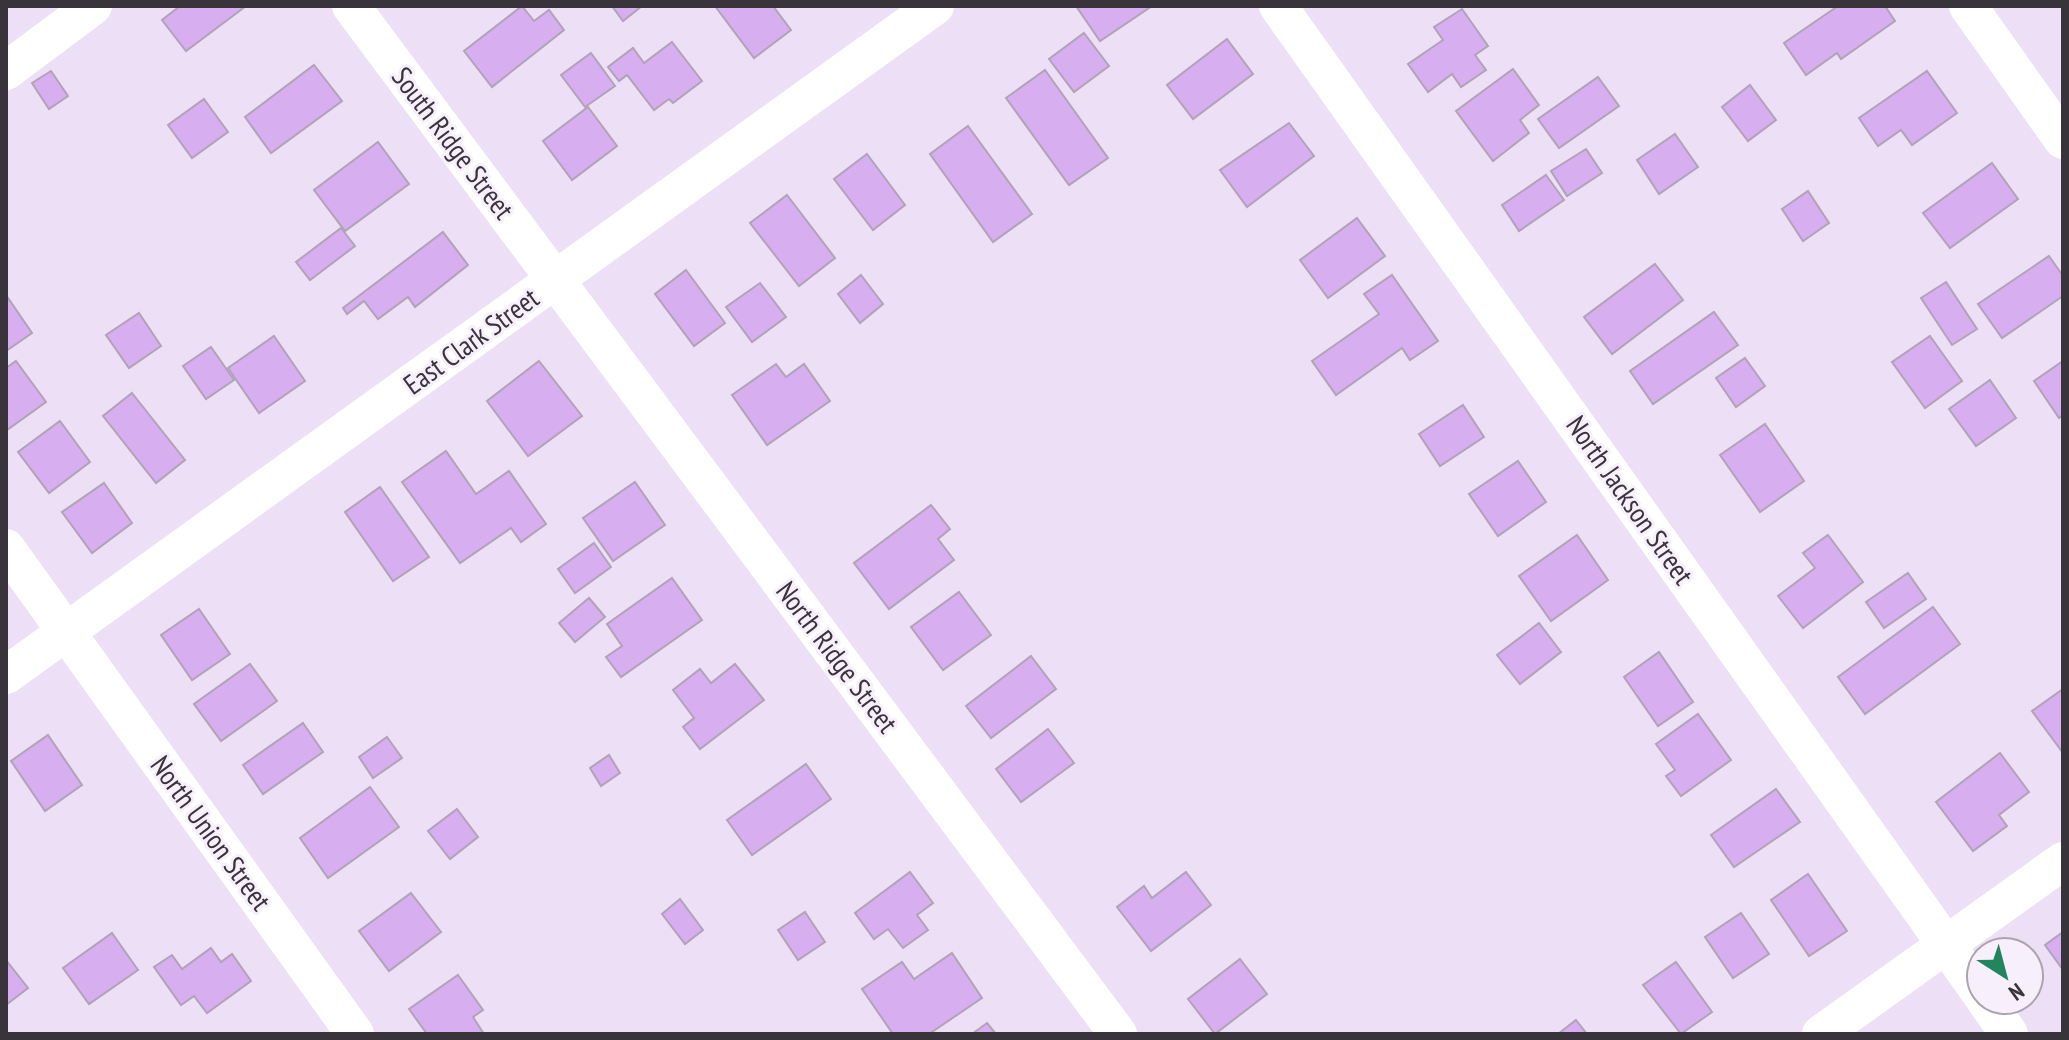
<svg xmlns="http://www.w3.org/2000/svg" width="2069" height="1040" font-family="'PT Sans Narrow',sans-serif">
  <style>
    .building { fill: #d7aff0; stroke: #b0a3b8; stroke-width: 2 }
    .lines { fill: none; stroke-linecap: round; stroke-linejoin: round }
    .minor { stroke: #fff; stroke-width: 38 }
    .labels { text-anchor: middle; stroke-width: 6; stroke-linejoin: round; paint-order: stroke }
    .street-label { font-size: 28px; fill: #39343c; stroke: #f7effc }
  </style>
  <rect width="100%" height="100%" fill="#eddff5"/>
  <!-- building -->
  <g class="building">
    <polygon points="180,6 246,6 186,51 162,20"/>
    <polygon points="522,6 534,21 549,10 564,30 492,87 464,51"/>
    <polygon points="612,6 642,6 623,21"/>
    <polygon points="715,6 773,6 791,30 754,58"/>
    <polygon points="1076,6 1152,6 1100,41"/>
    <polygon points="1838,6 1885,6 1895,21 1841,59 1837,53 1806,75 1784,43"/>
    <polygon points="1462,9 1488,46 1475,55 1486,70 1461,87 1452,74 1428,92 1408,64 1443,40 1434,27"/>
    <polygon points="1084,33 1109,66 1074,92 1049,59"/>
    <polygon points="1227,39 1253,74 1193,119 1167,85"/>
    <polygon points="672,42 702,81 673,103 669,99 654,110 627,75 619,81 608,67 633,48 644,63"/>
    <polygon points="591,53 615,86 585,107 561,75"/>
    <polygon points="314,65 342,101 271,153 245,117"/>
    <polygon points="1513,69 1539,105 1520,120 1529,133 1493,161 1456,111"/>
    <polygon points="1045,70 1108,158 1069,185 1006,98"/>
    <polygon points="51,71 68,96 49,109 32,83"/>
    <polygon points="1927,71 1957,113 1912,145 1901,130 1878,146 1859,118"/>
    <polygon points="1598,77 1619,106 1559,148 1538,119"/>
    <polygon points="1750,85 1776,120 1748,141 1722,107"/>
    <polygon points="204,99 228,132 192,158 168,125"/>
    <polygon points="588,107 617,146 572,180 543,141"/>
    <polygon points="1289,123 1314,156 1247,207 1220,170"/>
    <polygon points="968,126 1032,214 993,242 930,154"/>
    <polygon points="1675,134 1698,167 1659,194 1637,160"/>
    <polygon points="378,142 409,184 345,231 314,190"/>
    <polygon points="1586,149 1602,173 1567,196 1551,171"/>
    <polygon points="867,154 905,205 873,230 834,179"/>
    <polygon points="1992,163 2018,199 1950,248 1923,213"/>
    <polygon points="1546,175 1564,200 1519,231 1502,205"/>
    <polygon points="1808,191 1829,223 1803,241 1782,209"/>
    <polygon points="787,195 835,258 799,286 750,223"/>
    <polygon points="1357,218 1385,256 1328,298 1300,260"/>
    <polygon points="341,228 355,246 310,280 296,262"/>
    <polygon points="443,232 468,265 415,307 408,297 378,319 364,301 347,314 343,308"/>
    <polygon points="2049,256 2063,276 2063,296 2002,338 1978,304"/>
    <polygon points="1655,264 1683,300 1612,354 1584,317"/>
    <polygon points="686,270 725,323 694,346 655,294"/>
    <polygon points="861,275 883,304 860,323 838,294"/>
    <polygon points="1392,275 1438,341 1410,360 1402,348 1336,395 1312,361 1379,314 1364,294"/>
    <polygon points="1946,282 1977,329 1952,345 1921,298"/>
    <polygon points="760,283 786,317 752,342 726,307"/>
    <polygon points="6,295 32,333 6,351"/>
    <polygon points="1714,312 1738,345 1653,404 1630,371"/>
    <polygon points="139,313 161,346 129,368 106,335"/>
    <polygon points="274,336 305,381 259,413 228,368"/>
    <polygon points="1930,336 1962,381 1925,408 1892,362"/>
    <polygon points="211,347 234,380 206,399 183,366"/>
    <polygon points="1745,358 1765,386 1736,407 1716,378"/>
    <polygon points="16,361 46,402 7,430 6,368"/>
    <polygon points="539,361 582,416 528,456 487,401"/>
    <polygon points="2063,361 2063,415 2059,418 2034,381"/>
    <polygon points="776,364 786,377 804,364 830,401 767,445 732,395"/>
    <polygon points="1990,380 2016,418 1976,446 1949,409"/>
    <polygon points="132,393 185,460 156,483 103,416"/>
    <polygon points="1463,405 1484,437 1440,466 1419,434"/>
    <polygon points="60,421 90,462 49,493 18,452"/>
    <polygon points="1765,424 1804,481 1760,512 1720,455"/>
    <polygon points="446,451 476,494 509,471 546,524 521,542 511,528 460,563 402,482"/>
    <polygon points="1518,461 1546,502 1498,536 1469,494"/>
    <polygon points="635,482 665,525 613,561 583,518"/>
    <polygon points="104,483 132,523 92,553 62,512"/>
    <polygon points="380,487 429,557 393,581 345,512"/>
    <polygon points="931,505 950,529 938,539 954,560 889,609 854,563"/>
    <polygon points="1577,535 1608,580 1551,621 1519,576"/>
    <polygon points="1828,535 1863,582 1803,628 1778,596 1815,568 1803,553"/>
    <polygon points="594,543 611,567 575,593 558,569"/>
    <polygon points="1908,573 1926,599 1884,628 1866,602"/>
    <polygon points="672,578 702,620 621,677 606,657 622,646 607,624"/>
    <polygon points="959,592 991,635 943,670 911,627"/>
    <polygon points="589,598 605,617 575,642 559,623"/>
    <polygon points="1933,607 1960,644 1865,714 1838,677"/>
    <polygon points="199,609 230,654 192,680 161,635"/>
    <polygon points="1539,623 1561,652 1520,684 1497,655"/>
    <polygon points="1659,652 1693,702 1658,726 1624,677"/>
    <polygon points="1031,656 1056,689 991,738 966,706"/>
    <polygon points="250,664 277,701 221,741 194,704"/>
    <polygon points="735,664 764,700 700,749 683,727 694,718 673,690 700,669 711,683"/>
    <polygon points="2063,689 2063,753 2032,711"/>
    <polygon points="1698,714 1731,760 1681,796 1666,776 1675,770 1656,744"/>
    <polygon points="303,723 323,752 263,794 243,765"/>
    <polygon points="1048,729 1074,763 1021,802 996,769"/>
    <polygon points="48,735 82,785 45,811 11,761"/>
    <polygon points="387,737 402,758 373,778 359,757"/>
    <polygon points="2000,753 2029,792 1999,815 2007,826 1973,851 1936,802"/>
    <polygon points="609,755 620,773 601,786 590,768"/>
    <polygon points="806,764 831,799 752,855 727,820"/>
    <polygon points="370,787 399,827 328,878 300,838"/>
    <polygon points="1776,789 1800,822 1734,867 1711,835"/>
    <polygon points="457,809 478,837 450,859 428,831"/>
    <polygon points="910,872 933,903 917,915 928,930 903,948 888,929 874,939 855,913"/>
    <polygon points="1186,872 1211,905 1151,951 1117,907 1144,886 1152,898"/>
    <polygon points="1808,874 1847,931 1809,956 1771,900"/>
    <polygon points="411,893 441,932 389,971 359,931"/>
    <polygon points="680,899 703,930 685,944 662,914"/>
    <polygon points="805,912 825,942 798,960 778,930"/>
    <polygon points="1741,913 1769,954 1733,978 1705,937"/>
    <polygon points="2063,932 2063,970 2045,945"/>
    <polygon points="112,933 138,970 89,1004 63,968"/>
    <polygon points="211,948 221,962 232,954 251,981 207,1013 194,996 181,1005 154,967 172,955 182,969"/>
    <polygon points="952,953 982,998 929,1034 893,1034 862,989 902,962 914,979"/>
    <polygon points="1240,959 1267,994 1215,1034 1188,999"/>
    <polygon points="6,960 28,988 6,1005"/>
    <polygon points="1676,962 1712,1012 1681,1034 1643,985"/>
    <polygon points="458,975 483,1010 473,1017 484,1034 427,1034 409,1009"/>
    <polygon points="1576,1020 1587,1034 1558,1034"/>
    <polygon points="987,1023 996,1034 972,1034"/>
  </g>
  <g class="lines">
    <!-- minor -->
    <g class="minor">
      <polyline points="351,6 1118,1034"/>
      <polyline points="1278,6 1981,994"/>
      <polyline points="1968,6 2063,140"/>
      <polyline points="6,71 93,6"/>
      <polyline points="6,548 355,1034"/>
      <polyline points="6,675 935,6"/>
      <polyline points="1985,1000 2009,1034"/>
      <polyline points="1821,1034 2063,861"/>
    </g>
  </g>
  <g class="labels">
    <!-- street labels -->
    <g class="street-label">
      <text transform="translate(453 143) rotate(53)" y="10">South Ridge Street</text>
      <text transform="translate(471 341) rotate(-36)" y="10">East Clark Street</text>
      <text transform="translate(1630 500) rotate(55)" y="10">North Jackson Street</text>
      <text transform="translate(837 657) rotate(53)" y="10">North Ridge Street</text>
      <text transform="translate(211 833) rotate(54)" y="10">North Union Street</text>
    </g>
  </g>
  <!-- border -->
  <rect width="2069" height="1040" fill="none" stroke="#39343c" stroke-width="16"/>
  <!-- north arrow -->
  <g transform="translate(2005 976) rotate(144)"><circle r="38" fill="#f7effc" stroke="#aba4af" stroke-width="2"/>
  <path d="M0-6L14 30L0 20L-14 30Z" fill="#23855e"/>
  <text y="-12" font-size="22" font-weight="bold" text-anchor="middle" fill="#39343c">N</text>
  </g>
</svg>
